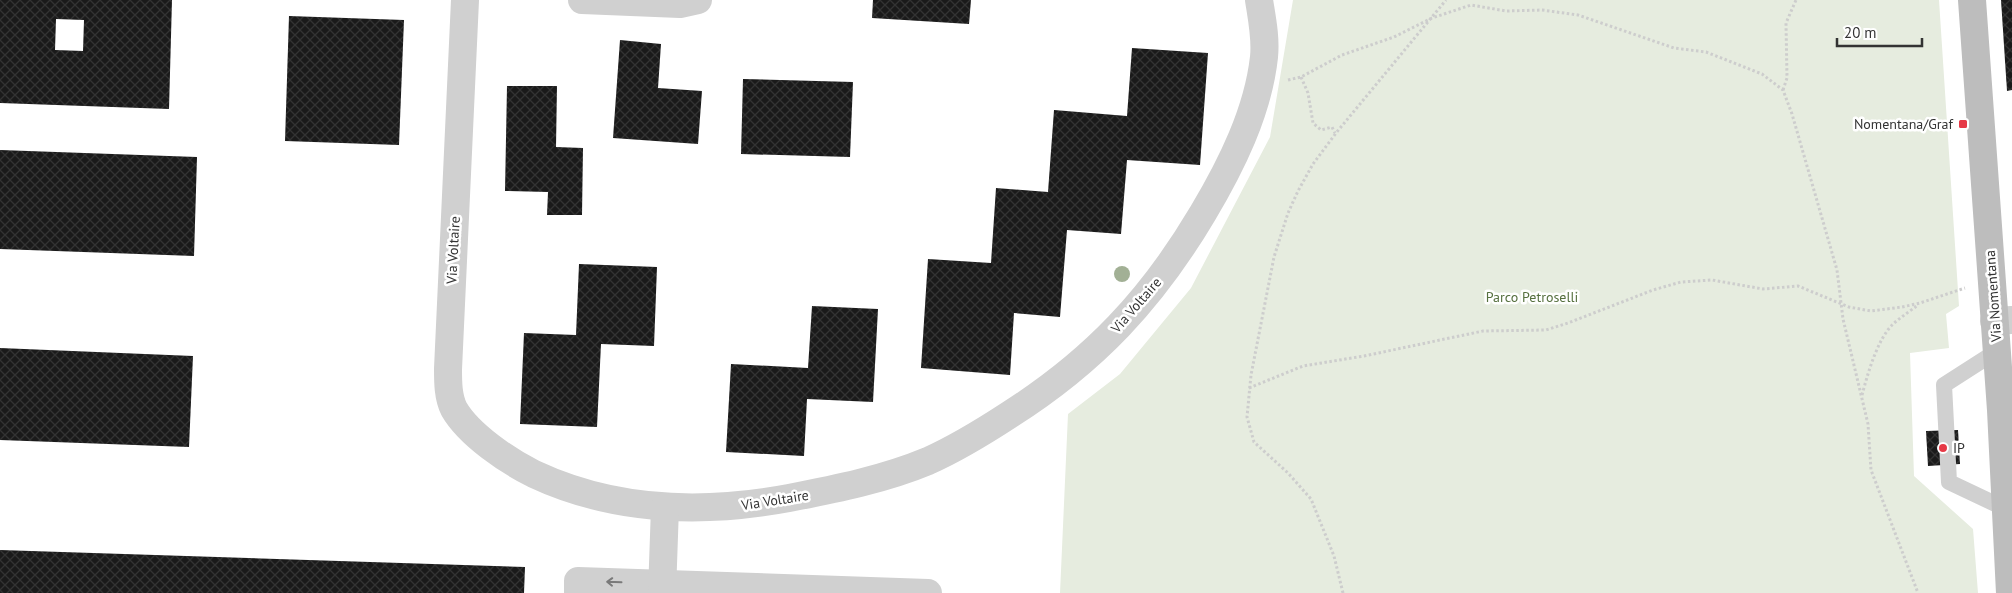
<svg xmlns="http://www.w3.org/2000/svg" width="2012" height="593" font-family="'PT Sans',sans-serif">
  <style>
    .park { fill: #e6ecdf }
    .building { fill: url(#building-cross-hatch); fill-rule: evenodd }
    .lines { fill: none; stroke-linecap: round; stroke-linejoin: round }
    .path { stroke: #cdcdcd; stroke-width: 3; stroke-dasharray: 2.5 2.5; stroke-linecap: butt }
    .lane { stroke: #d0d0d0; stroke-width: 16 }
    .street { stroke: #d0d0d0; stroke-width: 28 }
    .secondary { stroke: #bdbdbd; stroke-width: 28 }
    .tree { fill: #a2b095 }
    .oneway { stroke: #7a7a7a }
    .poi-dot { fill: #e63946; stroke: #fff; stroke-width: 2 }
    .labels { text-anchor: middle; stroke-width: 5; stroke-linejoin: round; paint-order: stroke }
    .poi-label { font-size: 14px; fill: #333; stroke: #fff; text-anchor: end }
    .street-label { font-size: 14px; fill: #333; stroke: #fff }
    .park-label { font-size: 14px; fill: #56703f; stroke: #fff }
  </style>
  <defs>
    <pattern id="building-cross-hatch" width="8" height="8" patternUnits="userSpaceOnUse" patternTransform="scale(1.25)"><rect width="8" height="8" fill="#1a1a1a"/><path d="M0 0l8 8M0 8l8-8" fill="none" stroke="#333"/></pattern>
  </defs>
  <rect width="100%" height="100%" fill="#fff"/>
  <!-- park -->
  <polygon class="park" points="1293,0 1939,0 1959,306 1946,314 1949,348 1910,353 1914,476 1973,529 1978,593 1060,593 1068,414 1120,374 1191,288 1270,137"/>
  <!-- building -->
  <g class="building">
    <path d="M0,0H172L169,109L0,103ZM56,19L84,20L83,51L55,50Z"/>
    <polygon points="873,0 971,0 969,24 872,18"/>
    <polygon points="2001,0 2012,0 2012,90 2007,91"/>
    <polygon points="289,16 404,20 399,145 285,141"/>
    <polygon points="620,40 661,44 658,88 702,91 698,144 613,138"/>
    <polygon points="1132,48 1208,53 1200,165 1127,160 1121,234 1067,230 1060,317 1014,313 1010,375 921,368 928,259 991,263 996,188 1048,192 1054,110 1127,116"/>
    <polygon points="743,79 853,82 850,157 741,154"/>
    <polygon points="507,86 557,86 556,147 583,148 582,215 547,215 548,192 505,191"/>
    <polygon points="0,150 197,157 194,256 0,249"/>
    <polygon points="579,264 657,267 654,346 601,344 597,427 520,424 524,333 576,335"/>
    <polygon points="812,306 878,309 873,402 807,399 804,456 726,452 731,364 808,368"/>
    <polygon points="0,348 193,356 189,447 0,440"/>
    <polygon points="1958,430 1960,464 1928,466 1926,431"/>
    <polygon points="0,550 525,567 524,593 0,593"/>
  </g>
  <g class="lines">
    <!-- path -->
    <g class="path">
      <polyline points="1301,77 1308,93 1313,123 1321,130 1332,127 1335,133"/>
      <polyline points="1288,80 1301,77 1342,55 1394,37 1432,18 1471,5 1506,11 1542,10 1578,15 1674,48 1706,52 1762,74 1783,90 1792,114 1837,270 1843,319 1868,424 1871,470 1918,593"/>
      <polyline points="1783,90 1787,78 1786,23 1796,0"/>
      <polyline points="1249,388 1303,366 1364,356 1483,331 1546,330 1568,323 1653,290 1681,282 1712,280 1763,289 1798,286 1849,307 1871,311 1902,307 1920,303 1965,288"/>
      <path d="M1862,395C1868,373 1877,340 1893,324C1901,317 1910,311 1918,305"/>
      <polyline points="1343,593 1334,556 1311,499 1288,473 1254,442 1247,417 1251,375 1274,257 1288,213 1298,191 1313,164 1336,133 1446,0"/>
    </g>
    <!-- lane -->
    <polyline class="lane" points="1997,351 1944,385 1949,482 2006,509"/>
    <!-- street -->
    <g class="street">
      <path d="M465,0L448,369C448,382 448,397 454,409C469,435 508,461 534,474C615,512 703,514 789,498C836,489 885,479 928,461C957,448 983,432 1009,415C1094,361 1152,299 1203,213C1231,166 1258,112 1264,57C1266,38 1262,19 1259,0"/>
      <polyline points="582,0 680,4 698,0"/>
      <polyline points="1994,321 2012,320"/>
      <polyline points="578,593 578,581 928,593"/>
      <polyline points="662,593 665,507"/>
    </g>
    <!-- secondary -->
    <polyline class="secondary" points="1972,0 2001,410 2010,593"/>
  </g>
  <!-- trees -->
  <circle class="tree" cx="1122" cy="274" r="8"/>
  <!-- one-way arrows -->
  <defs><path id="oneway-shaft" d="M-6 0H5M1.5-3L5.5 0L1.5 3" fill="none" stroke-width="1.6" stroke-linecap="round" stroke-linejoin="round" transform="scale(1.25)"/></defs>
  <use class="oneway" href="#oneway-shaft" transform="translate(614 582) rotate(-178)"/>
  <!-- markers -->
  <g class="poi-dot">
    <rect x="1958" y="119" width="10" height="10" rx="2.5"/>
    <circle cx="1943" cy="448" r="5"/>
  </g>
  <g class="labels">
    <!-- poi labels -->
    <g class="poi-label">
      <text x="1953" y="129">Nomentana/Graf</text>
      <text x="1953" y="453" text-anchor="start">IP</text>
    </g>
    <!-- street labels -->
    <g class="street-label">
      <text transform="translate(453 250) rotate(-87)" y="5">Via Voltaire</text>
      <text transform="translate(1993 296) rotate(-94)" y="5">Via Nomentana</text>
      <text transform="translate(1136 305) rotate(-49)" y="5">Via Voltaire</text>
      <text transform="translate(775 500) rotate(-9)" y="5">Via Voltaire</text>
    </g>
    <!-- park labels -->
    <g class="park-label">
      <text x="1532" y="302">Parco Petroselli</text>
    </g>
  </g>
  <!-- scale -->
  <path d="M1837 38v8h85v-8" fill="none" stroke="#333333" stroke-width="2.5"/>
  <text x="1844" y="38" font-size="15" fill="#333333" stroke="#ffffff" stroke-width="4" paint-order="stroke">20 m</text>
</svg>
